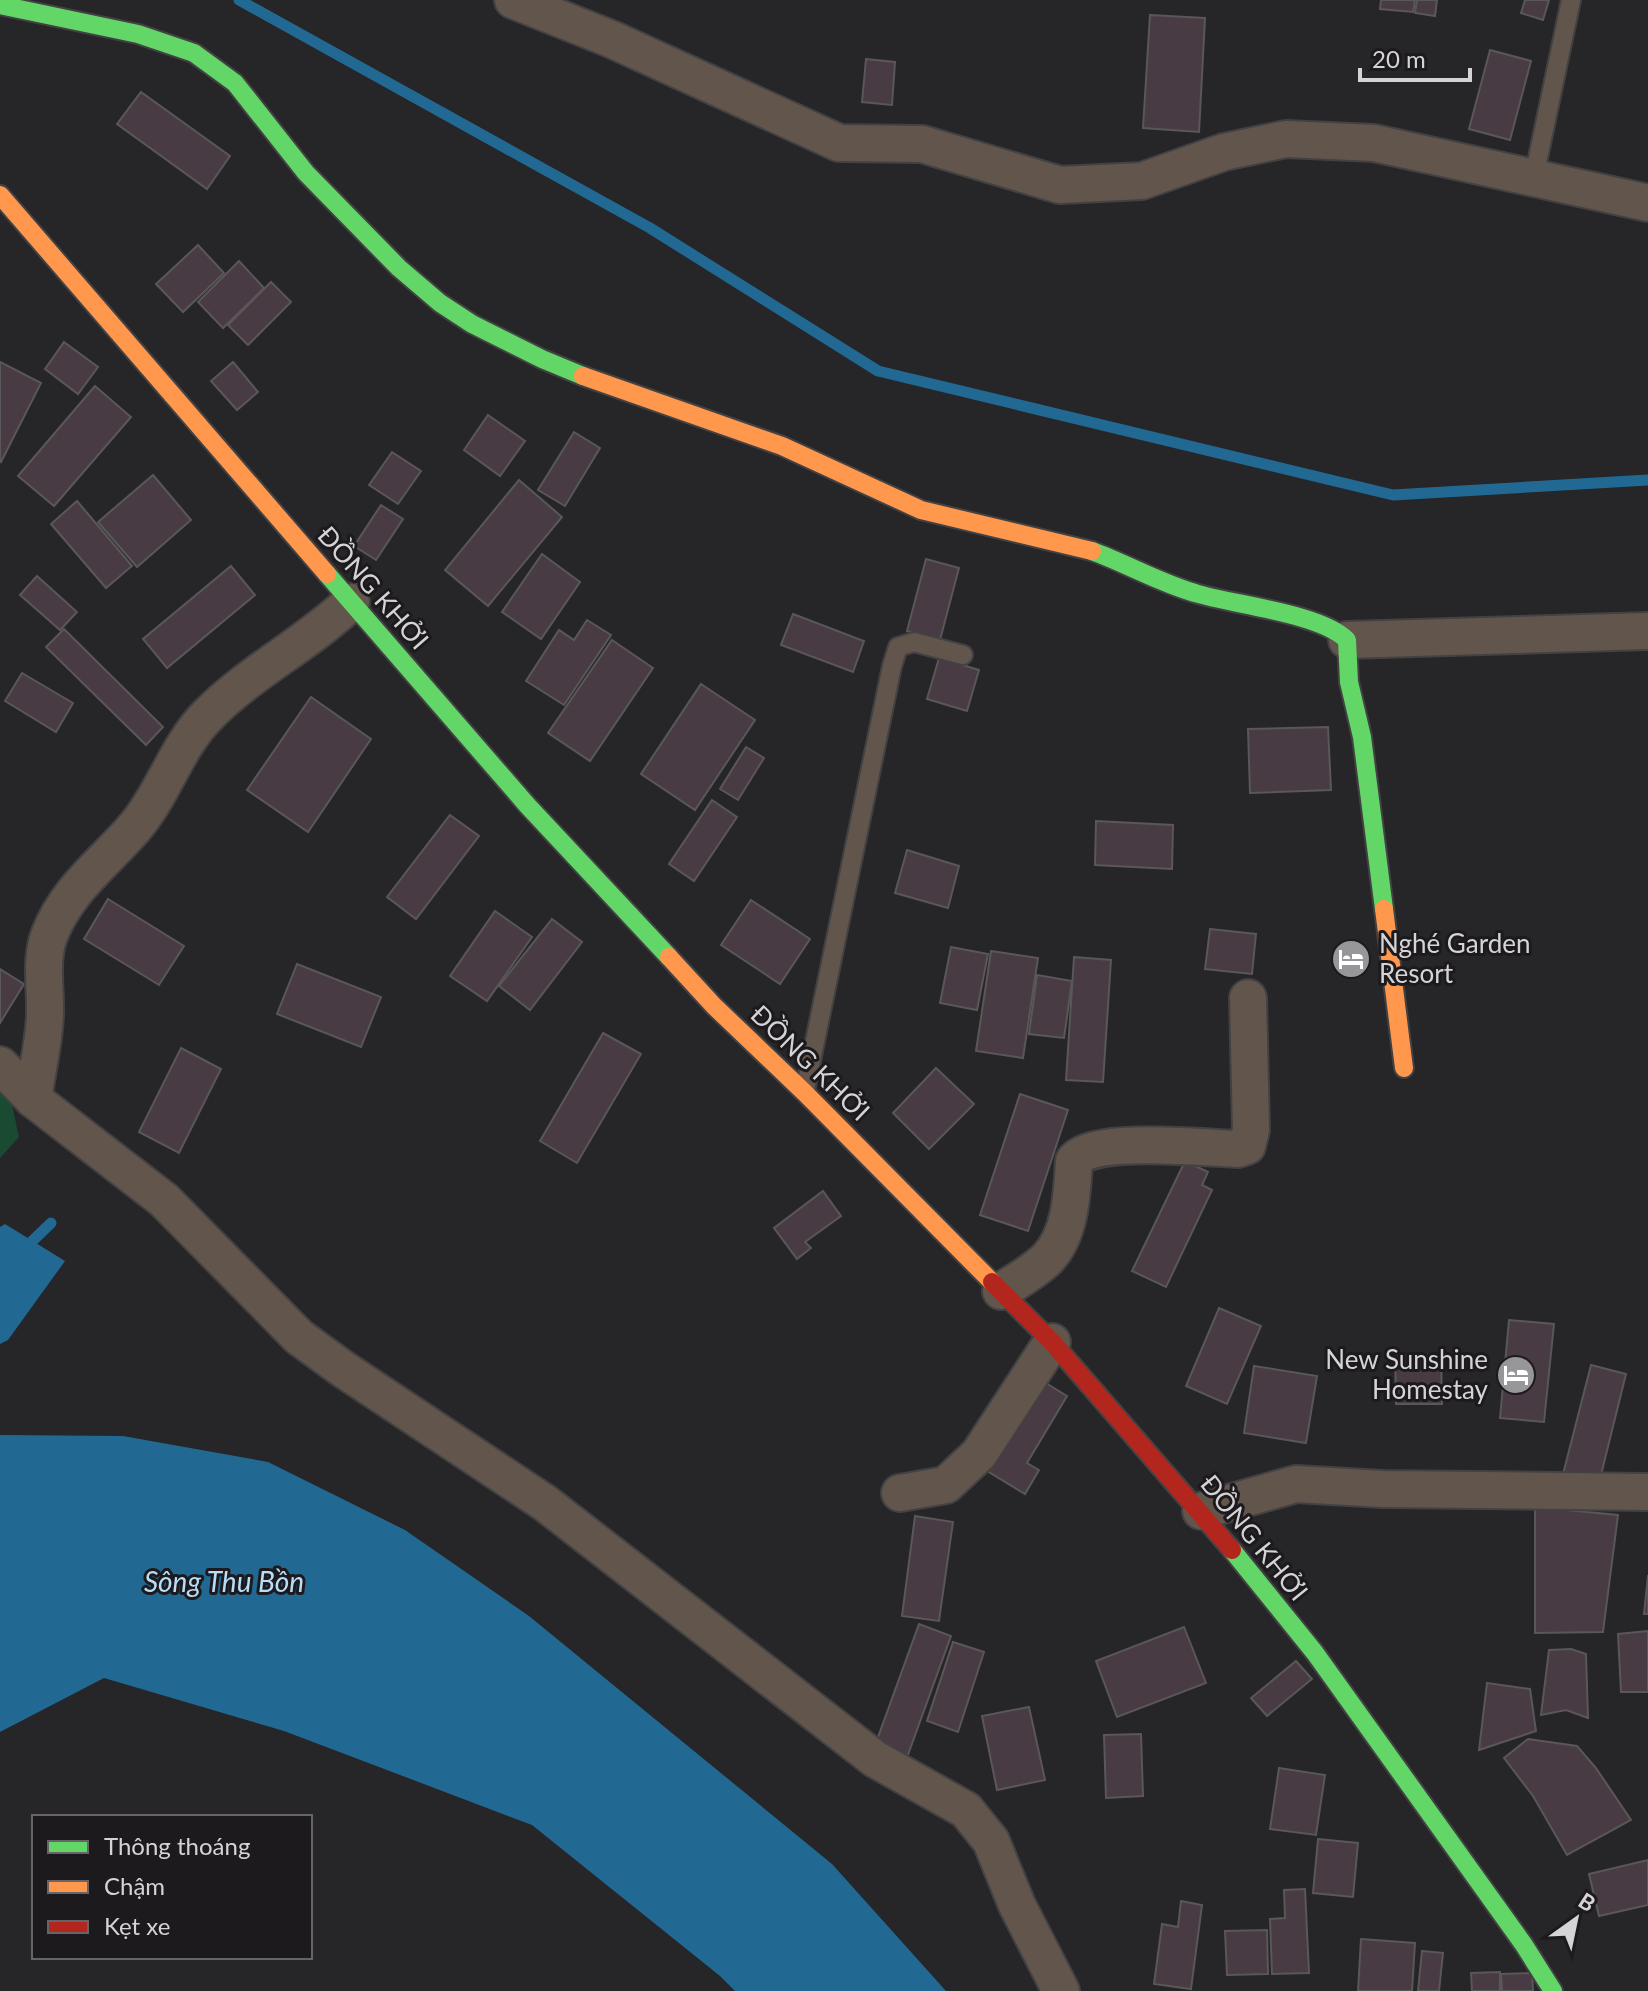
<svg xmlns="http://www.w3.org/2000/svg" width="1648" height="1991" font-family="Lato,sans-serif">
  <style>
    .green { fill: #194b33 }
    .water { fill: #216993 }
    .lines { fill: none; stroke-linecap: round; stroke-linejoin: round }
    .stream { stroke: #216993; stroke-width: 11 }
    .building { fill: #493b43; stroke: #595758; stroke-width: 2 }
    .lane-casing { stroke: #424143; stroke-width: 22 }
    .street-casing { stroke: #424143; stroke-width: 40 }
    .fast-casing { stroke: #424143; stroke-width: 22 }
    .slow-casing { stroke: #424143; stroke-width: 22 }
    .jam-casing { stroke: #424143; stroke-width: 22 }
    .lane { stroke: #62554c; stroke-width: 18 }
    .street { stroke: #62554c; stroke-width: 36 }
    .fast { stroke: #63d668; stroke-width: 18 }
    .slow { stroke: #ff974d; stroke-width: 18 }
    .jam { stroke: #b3261e; stroke-width: 18 }
    .labels { text-anchor: middle; stroke-width: 6; stroke-linejoin: round; paint-order: stroke }
    .street-label { font-size: 26px; fill: #d4d3d5; stroke: #1d1a1e }
    .poi-label { font-size: 26px; fill: #d4d3d5; stroke: #1d1a1e; text-anchor: start }
    .water-label { font-size: 28px; font-style: italic; fill: #b8ddf8; stroke: #1d1a1e }
  </style>
  <rect width="100%" height="100%" fill="#262527"/>
  <!-- green -->
  <polygon class="green" points="0,1088 12,1105 19,1137 0,1158"/>
  <!-- water -->
  <g class="water">
    <polygon points="5,1224 65,1261 8,1340 0,1344 0,1227"/>
    <polygon points="0,1435 123,1436 268,1462 405,1530 529,1616 832,1864 946,1991 735,1991 720,1976 532,1825 284,1731 104,1678 0,1732"/>
  </g>
  <g class="lines">
    <!-- stream -->
    <g class="stream">
      <polyline points="239,0 650,228 878,371 1393,495 1648,480"/>
      <polyline points="23,1250 51,1223"/>
    </g>
  </g>
  <!-- building -->
  <g class="building">
    <polygon points="1381,0 1415,0 1413,12 1380,9"/>
    <polygon points="1417,0 1437,0 1435,16 1415,13"/>
    <polygon points="1525,0 1549,0 1543,20 1521,13"/>
    <polygon points="1150,15 1205,18 1199,132 1143,128"/>
    <polygon points="1490,50 1531,61 1510,140 1469,129"/>
    <polygon points="866,59 895,62 892,105 862,102"/>
    <polygon points="141,92 230,156 207,189 117,124"/>
    <polygon points="198,245 224,273 183,312 156,284"/>
    <polygon points="239,261 264,288 223,328 198,302"/>
    <polygon points="271,282 291,302 248,345 228,325"/>
    <polygon points="64,342 98,367 78,394 45,369"/>
    <polygon points="0,362 41,383 1,462 0,461"/>
    <polygon points="233,362 258,392 237,410 211,381"/>
    <polygon points="95,386 131,417 54,506 18,476"/>
    <polygon points="488,415 525,441 500,476 464,450"/>
    <polygon points="574,432 600,448 565,506 538,490"/>
    <polygon points="392,452 421,471 398,504 369,485"/>
    <polygon points="153,475 191,520 137,567 98,522"/>
    <polygon points="519,480 562,517 488,606 445,570"/>
    <polygon points="77,501 132,566 106,588 51,524"/>
    <polygon points="381,505 403,519 376,560 354,546"/>
    <polygon points="542,554 580,582 541,639 502,612"/>
    <polygon points="926,559 959,568 940,640 907,631"/>
    <polygon points="231,566 255,595 167,668 143,639"/>
    <polygon points="37,576 77,612 60,630 20,595"/>
    <polygon points="793,614 864,641 853,672 781,645"/>
    <polygon points="587,620 611,635 564,705 526,681 559,630 574,640"/>
    <polygon points="64,629 163,727 146,745 46,647"/>
    <polygon points="612,640 653,668 590,761 548,733"/>
    <polygon points="939,658 979,670 967,711 927,699"/>
    <polygon points="22,673 73,703 56,732 5,701"/>
    <polygon points="701,684 755,720 695,810 641,774"/>
    <polygon points="311,697 371,739 308,832 247,790"/>
    <polygon points="1328,727 1331,790 1250,793 1248,729"/>
    <polygon points="746,747 764,758 738,800 720,789"/>
    <polygon points="712,800 737,817 694,881 669,864"/>
    <polygon points="450,815 479,836 416,919 387,897"/>
    <polygon points="1096,821 1173,825 1172,869 1095,865"/>
    <polygon points="907,850 959,866 948,908 895,893"/>
    <polygon points="108,899 184,946 159,985 84,939"/>
    <polygon points="751,900 810,939 780,984 721,945"/>
    <polygon points="495,911 532,937 487,1001 450,976"/>
    <polygon points="552,919 582,942 530,1010 499,986"/>
    <polygon points="1210,929 1256,934 1252,974 1205,969"/>
    <polygon points="951,947 988,954 977,1010 940,1003"/>
    <polygon points="991,951 1038,958 1023,1058 976,1051"/>
    <polygon points="1074,957 1111,960 1103,1082 1066,1080"/>
    <polygon points="297,964 381,997 361,1047 277,1014"/>
    <polygon points="0,969 24,984 0,1023"/>
    <polygon points="1037,975 1072,981 1064,1038 1029,1034"/>
    <polygon points="603,1033 641,1054 577,1163 540,1141"/>
    <polygon points="181,1048 221,1069 179,1153 139,1132"/>
    <polygon points="936,1068 974,1104 929,1149 893,1113"/>
    <polygon points="1020,1094 1068,1110 1028,1231 980,1215"/>
    <polygon points="1185,1161 1208,1172 1202,1185 1212,1190 1166,1287 1132,1271"/>
    <polygon points="823,1191 841,1216 805,1242 811,1248 797,1259 774,1228"/>
    <polygon points="1219,1308 1261,1326 1227,1404 1186,1386"/>
    <polygon points="1509,1320 1554,1324 1544,1422 1500,1418"/>
    <polygon points="1395,1355 1441,1355 1442,1404 1396,1404"/>
    <polygon points="1591,1365 1626,1374 1598,1487 1562,1478"/>
    <polygon points="1254,1366 1317,1376 1306,1443 1244,1433"/>
    <polygon points="1041,1380 1067,1396 1027,1463 1039,1470 1025,1494 987,1471"/>
    <polygon points="1535,1507 1618,1515 1603,1632 1535,1633"/>
    <polygon points="915,1516 953,1522 939,1621 902,1616"/>
    <polygon points="1648,1575 1648,1614 1644,1614"/>
    <polygon points="919,1624 951,1636 905,1763 873,1751"/>
    <polygon points="1184,1627 1206,1683 1117,1717 1096,1661"/>
    <polygon points="1648,1631 1648,1692 1621,1692 1618,1634"/>
    <polygon points="953,1642 984,1652 958,1732 927,1721"/>
    <polygon points="1571,1649 1586,1654 1588,1718 1566,1710 1541,1715 1549,1650"/>
    <polygon points="1296,1661 1312,1679 1267,1716 1251,1698"/>
    <polygon points="1487,1683 1530,1689 1536,1731 1479,1750"/>
    <polygon points="1029,1707 1045,1780 997,1790 982,1716"/>
    <polygon points="1141,1734 1143,1796 1106,1798 1104,1735"/>
    <polygon points="1528,1739 1577,1746 1596,1768 1631,1820 1567,1855 1533,1796 1504,1758"/>
    <polygon points="1279,1768 1325,1775 1316,1835 1270,1829"/>
    <polygon points="1318,1839 1358,1843 1353,1897 1313,1893"/>
    <polygon points="1648,1860 1648,1905 1599,1916 1589,1874"/>
    <polygon points="1305,1889 1309,1973 1272,1974 1270,1919 1285,1918 1284,1890"/>
    <polygon points="1181,1901 1202,1905 1191,1989 1154,1984 1162,1924 1178,1927"/>
    <polygon points="1267,1930 1268,1974 1227,1975 1225,1931"/>
    <polygon points="1361,1939 1415,1943 1412,1991 1358,1991"/>
    <polygon points="1422,1951 1443,1953 1439,1991 1418,1991"/>
    <polygon points="1500,1972 1500,1991 1472,1991 1471,1973"/>
    <polygon points="1532,1973 1533,1991 1502,1991 1501,1974"/>
  </g>
  <g class="lines">
    <defs>
      <g id="lane">
        <polyline points="1534,177 1571,0"/>
        <polyline points="805,1090 892,666 898,647 914,642 963,655"/>
      </g>
      <g id="street">
        <polyline points="513,0 611,39 839,143 922,144 1060,185 1142,181 1224,152 1286,139 1374,143 1648,203"/>
        <polyline points="1347,640 1648,631"/>
        <polyline points="0,1065 33,1099 164,1200 299,1337 343,1369 545,1503 875,1759 966,1810 991,1841 1017,1905 1061,1991"/>
        <path d="M33,1099C37,1071 44,1042 45,1015C46,989 40,961 49,936C66,890 105,862 135,827C164,793 176,747 208,715C250,672 307,644 351,602"/>
        <path d="M1001,1291C1017,1281 1035,1271 1048,1258C1071,1233 1072,1193 1074,1161C1092,1136 1206,1148 1238,1149L1247,1146L1251,1130L1248,998"/>
        <polyline points="900,1493 946,1485 979,1454 1052,1342"/>
        <polyline points="1201,1511 1296,1484 1383,1489 1648,1492"/>
      </g>
      <g id="fast">
        <polyline points="0,5 138,34 194,53 235,83 306,173 399,268 440,303 472,324 542,359 583,376"/>
        <path d="M1092,551C1127,564 1160,583 1195,593C1233,605 1320,613 1347,640L1349,682L1362,737L1384,909"/>
        <polyline points="327,574 527,805 669,957"/>
        <polyline points="1232,1550 1315,1653 1524,1945 1553,1991"/>
      </g>
      <g id="slow">
        <polyline points="0,195 327,574"/>
        <polyline points="583,376 782,446 921,510 1092,551"/>
        <polyline points="1384,909 1404,1068"/>
        <polyline points="669,957 714,1006 805,1093 992,1282"/>
      </g>
      <polyline id="jam" points="992,1282 1052,1342 1232,1550"/>
    </defs>
    <!-- lane casing -->
    <use href="#lane" class="lane-casing"/>
    <!-- street casing -->
    <use href="#street" class="street-casing"/>
    <!-- fast casing -->
    <use href="#fast" class="fast-casing"/>
    <!-- slow casing -->
    <use href="#slow" class="slow-casing"/>
    <!-- jam casing -->
    <use href="#jam" class="jam-casing"/>
    <!-- lane -->
    <use href="#lane" class="lane"/>
    <!-- street -->
    <use href="#street" class="street"/>
    <!-- fast -->
    <use href="#fast" class="fast"/>
    <!-- slow -->
    <use href="#slow" class="slow"/>
    <!-- jam -->
    <use href="#jam" class="jam"/>
  </g>
  <!-- icons -->
  <defs>
    <symbol id="hotel-disc" viewBox="-11 -11 22 22"><circle r="9.5" fill="#979698" stroke="#1d1a1e"/><path d="M-6-4.5h1.5V1H6V5H4.5V3h-9V5H-6ZM-4 0a1.8 1.8 0 1 1 3.6 0ZM.5 0V-2.5h3Q6-2.5 6 0Z" fill="#fff"/></symbol>
  </defs>
  <g fill-rule="evenodd">
    <use href="#hotel-disc" x="1329" y="937" width="44" height="44"/>
    <use href="#hotel-disc" x="1494" y="1353" width="44" height="44"/>
  </g>
  <g class="labels">
    <!-- street labels -->
    <g class="street-label">
      <text transform="translate(373 588) rotate(49)" y="9">ĐỒNG KHỞI</text>
      <text transform="translate(810 1063) rotate(44)" y="9">ĐỒNG KHỞI</text>
      <text transform="translate(1254 1538) rotate(51)" y="9">ĐỒNG KHỞI</text>
    </g>
    <!-- poi labels -->
    <g class="poi-label">
      <text x="1379" y="953">Nghé Garden<tspan x="1379" dy="30">Resort</tspan></text>
      <text x="1488" y="1369" text-anchor="end">New Sunshine<tspan x="1488" dy="30">Homestay</tspan></text>
    </g>
    <!-- water labels -->
    <g class="water-label">
      <text x="224" y="1592">Sông Thu Bồn</text>
    </g>
  </g>
  <!-- legend -->
  <rect x="32" y="1815" width="280" height="144" fill="#1d1a1e" stroke="#666467" stroke-width="2"/>
  <rect x="48" y="1841" width="40" height="12" fill="#63d668" stroke="#666467" stroke-width="2"/>
  <text x="104" y="1855" font-size="24" fill="#d4d3d5">Thông thoáng</text>
  <rect x="48" y="1881" width="40" height="12" fill="#ff974d" stroke="#666467" stroke-width="2"/>
  <text x="104" y="1895" font-size="24" fill="#d4d3d5">Chậm</text>
  <rect x="48" y="1921" width="40" height="12" fill="#b3261e" stroke="#666467" stroke-width="2"/>
  <text x="104" y="1935" font-size="24" fill="#d4d3d5">Kẹt xe</text>
  <!-- north arrow -->
  <g transform="translate(1576 1919) rotate(33)" stroke="#1d1a1e" stroke-width="6" paint-order="stroke">
  <path d="M0-6L14 30L0 20L-14 30Z" fill="#d4d3d5"/>
  <text y="-12" font-size="22" font-weight="bold" text-anchor="middle" fill="#d4d3d5">B</text>
  </g>
  <!-- scale -->
  <path d="M1360 68v12h110v-12" fill="none" stroke="#d4d3d5" stroke-width="4"/>
  <text x="1372" y="68" font-size="24" fill="#d4d3d5" stroke="#1d1a1e" stroke-width="6" paint-order="stroke">20 m</text>
</svg>
